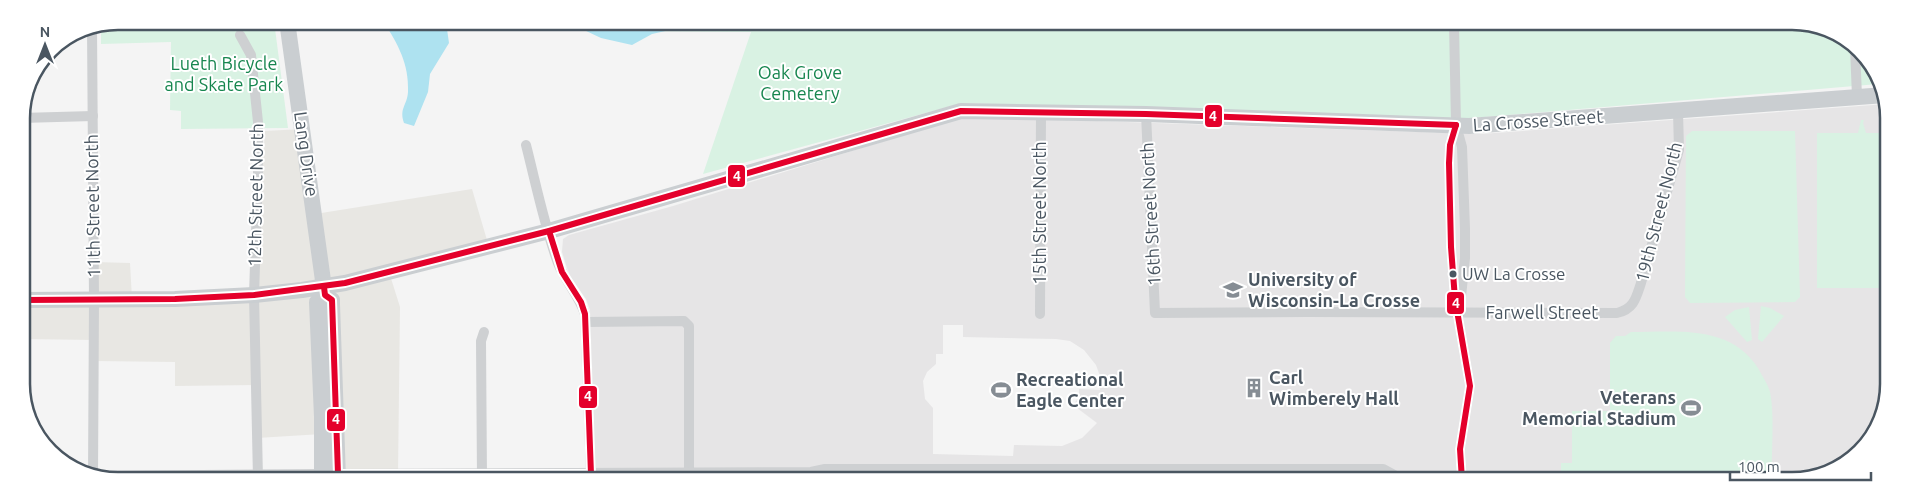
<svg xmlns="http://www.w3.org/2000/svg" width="1910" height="502" font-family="Ubuntu,sans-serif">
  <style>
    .commercial { fill: #e8e7e3 }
    .education { fill: #e6e5e6; fill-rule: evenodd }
    .green { fill: #d9f2e3 }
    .water { fill: #aee2f0 }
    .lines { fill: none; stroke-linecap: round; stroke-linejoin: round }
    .street { stroke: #ced0d2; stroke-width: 10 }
    .primary { stroke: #caced1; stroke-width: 16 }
    .bus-1-casing { stroke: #fff; stroke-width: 10 }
    .bus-1 { stroke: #e4002b; stroke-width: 6 }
    .bus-dot { fill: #4a5661; stroke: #fff; stroke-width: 2 }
    .labels { text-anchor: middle; stroke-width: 4; stroke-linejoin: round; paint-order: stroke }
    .bus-label { font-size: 17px; fill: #4a5661; stroke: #fff; text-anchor: start }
    .park-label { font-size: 18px; fill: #17864f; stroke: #fff }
    .street-label { font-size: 18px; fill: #4a5661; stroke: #fff }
    .poi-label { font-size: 18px; font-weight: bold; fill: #4a5661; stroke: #fff; text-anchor: start }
    .rim { fill: none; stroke: #4a5661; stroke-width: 2.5 }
    .line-badge { stroke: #fff; stroke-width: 2 }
    .badge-label { font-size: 14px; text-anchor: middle; font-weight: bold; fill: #fff }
  </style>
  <rect width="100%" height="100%" fill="#f4f4f4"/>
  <!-- commercial -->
  <polygon class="commercial" points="302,129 315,214 472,189 489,247 389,272 400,307 398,474 482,474 482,479 338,479 322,434 257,438 256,385 175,386 175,362 94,361 94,340 23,339 23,300 94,300 94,262 130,263 132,299 254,295 265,131"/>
  <!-- education -->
  <path class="education" d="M1887,104V403L1855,457L1798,481L596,479L590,310L586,299L571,278L567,268L562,252L563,239L569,235L673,206L956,119L977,117L1481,134ZM943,325H963V337L1056,339L1070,341L1084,350L1096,365L1101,379L1100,390L1079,389V397L1073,405L1097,423L1082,438L1062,446L1014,445L1013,456L933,454V408L925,399L923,381L927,372L936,364V354H943Z"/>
  <!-- green -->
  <g class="green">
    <polygon points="118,21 274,21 288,128 181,129 181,111 170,110 171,42 101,44 101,25"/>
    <polygon points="474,22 1811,23 1860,50 1878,84 1461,119 962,103 703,174 751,32 474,30"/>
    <polygon points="1861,120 1864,120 1863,123 1866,133 1887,133 1887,288 1817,288 1817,133 1858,133"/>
    <polygon points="1692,131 1795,131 1800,297 1795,302 1690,303 1685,297 1686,136"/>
    <polygon points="1761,306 1770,308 1784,316 1762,342 1758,339"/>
    <polygon points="1749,307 1752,340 1747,342 1725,317 1735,310"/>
    <path d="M1631,332C1676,332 1730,324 1758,368C1762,376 1768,384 1770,392C1775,416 1771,455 1772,481L1561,480V463H1572V411H1610V343L1616,336H1625Z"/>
  </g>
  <!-- water -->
  <g class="water">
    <path d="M384,22H446L449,43L430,74L428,92L414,126L404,123C399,108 407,106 408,92C409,63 398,45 384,22Z"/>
    <polygon points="567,22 706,22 652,34 632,45 601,38"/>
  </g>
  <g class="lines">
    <!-- street -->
    <g class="street">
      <polyline points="1454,23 1456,125 1462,147 1465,229 1465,258 1460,306"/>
      <polyline points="92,27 94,300 93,475"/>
      <polyline points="240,35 251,55 258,122 258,174 254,295 258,479"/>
      <polyline points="1855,47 1857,97"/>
      <path d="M1146,114L1155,313L1307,312L1617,313C1634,309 1636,298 1641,283L1679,150L1678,111"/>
      <polyline points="21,118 93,116"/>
      <polyline points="1456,125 1450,145 1449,163 1451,247 1455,299 1470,386 1460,449 1462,480"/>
      <path d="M526,145C536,184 544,225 558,263C565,281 579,295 585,314L591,474"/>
      <polyline points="1040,314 1041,112"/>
      <polyline points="586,322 684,321 689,326 689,473"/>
      <polyline points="338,474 811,472 825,469 1383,469 1396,476 1453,476"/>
      <polyline points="94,476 322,474"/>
      <polyline points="482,479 481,341 484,332"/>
    </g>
    <!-- primary -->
    <g class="primary">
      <polyline points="287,21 325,295 332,300 332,304 338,479"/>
      <polyline points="23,300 175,299 254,295 302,290 345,283 549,231 961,111 1146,114 1469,126 1885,95"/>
      <polyline points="322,479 322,417 317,302 325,295"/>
    </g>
    <defs>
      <g id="bus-1">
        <polyline points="1456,125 1450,145 1449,163 1451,247 1455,299 1470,386 1460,449 1462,480"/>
        <polyline points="324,287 325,295 332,300 338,474 591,474 585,314 581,302 562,272 549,231"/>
        <polyline points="23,300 175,299 254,295 345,283 549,231 961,111 1146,114 1456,125"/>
      </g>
    </defs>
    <!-- bus-1 casing -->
    <use href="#bus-1" class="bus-1-casing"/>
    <!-- bus-1 -->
    <use href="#bus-1" class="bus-1"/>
  </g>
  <!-- icons -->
  <defs>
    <symbol id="university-bare" viewBox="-9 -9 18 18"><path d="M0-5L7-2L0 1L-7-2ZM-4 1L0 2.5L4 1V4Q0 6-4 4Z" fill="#868d94" stroke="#fff" stroke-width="2.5" paint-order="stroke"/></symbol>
    <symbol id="building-bare" viewBox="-9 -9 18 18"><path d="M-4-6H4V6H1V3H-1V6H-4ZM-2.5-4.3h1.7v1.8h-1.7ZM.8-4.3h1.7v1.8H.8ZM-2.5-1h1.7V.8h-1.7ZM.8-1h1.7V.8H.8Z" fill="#868d94" stroke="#fff" stroke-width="2.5" paint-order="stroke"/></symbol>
    <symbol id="stadium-bare" viewBox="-9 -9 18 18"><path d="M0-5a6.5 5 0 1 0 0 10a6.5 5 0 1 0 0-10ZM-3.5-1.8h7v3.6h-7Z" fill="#868d94" stroke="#fff" stroke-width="2.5" paint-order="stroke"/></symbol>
  </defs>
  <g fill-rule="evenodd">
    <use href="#university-bare" x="1219" y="276" width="28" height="28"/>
    <use href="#building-bare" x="1240" y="374" width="28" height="28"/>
    <use href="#stadium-bare" x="987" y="376" width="28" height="28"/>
    <use href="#stadium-bare" x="1677" y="394" width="28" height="28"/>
  </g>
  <!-- markers -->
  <circle class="bus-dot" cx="1453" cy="274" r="4.5"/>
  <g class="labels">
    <!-- bus labels -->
    <g class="bus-label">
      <text x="1462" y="280">UW La Crosse</text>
    </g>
    <!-- park labels -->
    <g class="park-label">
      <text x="224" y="70">Lueth Bicycle<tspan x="224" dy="21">and Skate Park</tspan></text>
      <text x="800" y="79">Oak Grove<tspan x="800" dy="21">Cemetery</tspan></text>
    </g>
    <!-- street labels -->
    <g class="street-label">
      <text transform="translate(1538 121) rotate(-4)" y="6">La Crosse Street</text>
      <text transform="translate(306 154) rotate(82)" y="6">Lang Drive</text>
      <text transform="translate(256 195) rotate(-89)" y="6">12th Street North</text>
      <text transform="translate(93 206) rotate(-91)" y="6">11th Street North</text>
      <text transform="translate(1659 212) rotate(-76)" y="6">19th Street North</text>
      <text transform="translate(1040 213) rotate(-90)" y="6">15th Street North</text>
      <text transform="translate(1151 214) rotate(-93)" y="6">16th Street North</text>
      <text x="1542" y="319">Farwell Street</text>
    </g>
    <!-- poi labels -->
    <g class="poi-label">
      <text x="1248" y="286">University of<tspan x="1248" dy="21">Wisconsin-La Crosse</tspan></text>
      <text x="1269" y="384">Carl<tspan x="1269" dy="21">Wimberely Hall</tspan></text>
      <text x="1016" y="386">Recreational<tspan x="1016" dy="21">Eagle Center</tspan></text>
      <text x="1676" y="404" text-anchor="end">Veterans<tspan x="1676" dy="21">Memorial Stadium</tspan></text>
    </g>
  </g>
  <!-- crop -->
  <path d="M0 0H1910V502H0ZM118 30H1792A88 88 0 0 1 1880 118V384A88 88 0 0 1 1792 472H118A88 88 0 0 1 30 384V118A88 88 0 0 1 118 30Z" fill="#fff" fill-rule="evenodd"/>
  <path class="rim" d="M118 30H1792A88 88 0 0 1 1880 118V384A88 88 0 0 1 1792 472H118A88 88 0 0 1 30 384V118A88 88 0 0 1 118 30Z"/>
  <g class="line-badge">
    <rect x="1204" y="104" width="19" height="24" rx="5" fill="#e4002b"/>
    <rect x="727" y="164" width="19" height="24" rx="5" fill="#e4002b"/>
    <rect x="1446" y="291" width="19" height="24" rx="5" fill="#e4002b"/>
    <rect x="578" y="385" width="20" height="24" rx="5" fill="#e4002b"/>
    <rect x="326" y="408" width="20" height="24" rx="5" fill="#e4002b"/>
  </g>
  <g class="badge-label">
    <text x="1213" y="121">4</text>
    <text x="737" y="181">4</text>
    <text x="1456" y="308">4</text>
    <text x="588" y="401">4</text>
    <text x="336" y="424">4</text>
  </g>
  <!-- north arrow -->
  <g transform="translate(45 45)" stroke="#ffffff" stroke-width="4" paint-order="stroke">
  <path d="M0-4L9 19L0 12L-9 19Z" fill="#4a5661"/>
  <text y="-8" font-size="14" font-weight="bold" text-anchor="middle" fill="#4a5661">N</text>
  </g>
  <!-- scale -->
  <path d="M1730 472v8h141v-8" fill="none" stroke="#4a5661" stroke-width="2.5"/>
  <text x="1738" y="472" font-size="15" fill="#4a5661" stroke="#ffffff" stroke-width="4" paint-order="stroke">100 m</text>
</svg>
